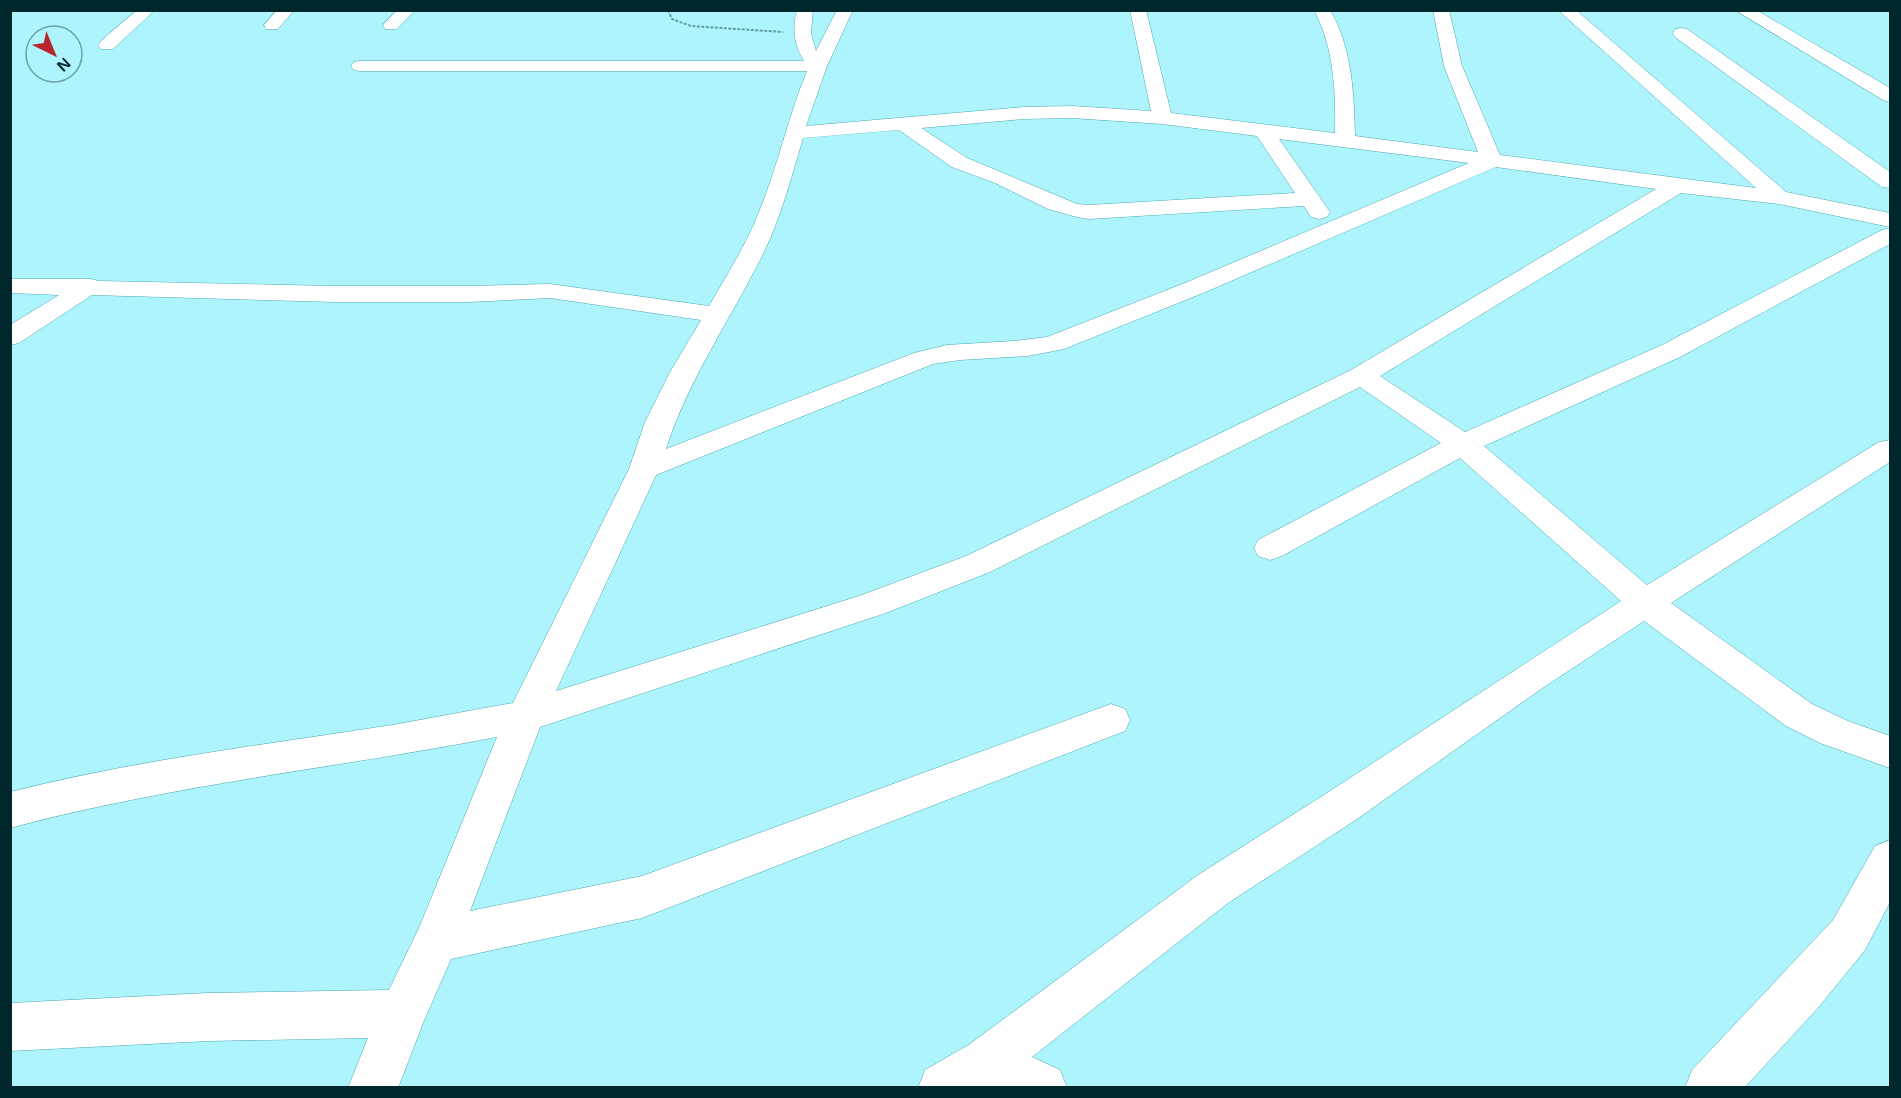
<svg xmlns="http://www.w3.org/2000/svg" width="1901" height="1098" font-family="Arial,sans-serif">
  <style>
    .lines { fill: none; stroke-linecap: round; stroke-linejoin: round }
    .minor-casing { stroke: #4da9b2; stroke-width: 1 }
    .path { stroke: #639ca2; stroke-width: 2; stroke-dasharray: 3 1.5; stroke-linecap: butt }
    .minor { fill: #fff; fill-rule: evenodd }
  </style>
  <rect width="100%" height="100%" fill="#aef4fc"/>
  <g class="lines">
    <defs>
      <g id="minor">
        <polygon points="137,10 155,10 113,49 101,49 98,45 101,41"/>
        <polygon points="277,10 294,10 278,29 266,29 264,25"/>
        <polygon points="397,10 415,10 397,29 385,29 383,25"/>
        <path d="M797,10H813L811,33L816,51L837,10H853L827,66L806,126L1024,107L1072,106L1151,111L1130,10H1146L1171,113L1335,133C1336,93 1334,47 1314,10H1330C1352,47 1354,94 1355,136L1478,152L1444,66L1433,10H1449L1462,66L1500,155L1756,188L1558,10H1576L1786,192L1890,213V227L1779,204L1681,193L1380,376L1465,432L1662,345L1882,230L1890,228V244L1680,357L1484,446L1647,585L1879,442L1890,440V462L1671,603L1812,704L1848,721L1890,736V768L1820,743L1786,726L1644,621L1541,689L1357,819L1228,903L1032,1057L1060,1070L1067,1088H918L925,1070L970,1044L1198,875L1327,793L1621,601L1460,458L1282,556L1270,560L1258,556L1254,548L1258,540L1441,443L1360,387L990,572L883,614L540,727L470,911L642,876L1111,704L1125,709L1130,720L1125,731L642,918L451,959L423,1023L398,1088H348L368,1038L208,1041L10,1051V1003L208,993L389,990L419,928L497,737C336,768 170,785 10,828V792C136,760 264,745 392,725C432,718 472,710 513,703L629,469L645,422L669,374L701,320L550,298L469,302H334L92,295L19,343L10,345V325L59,295L10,293V279H90L99,281L334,286H469L550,284L709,306C727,275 746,245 759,212C778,166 788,117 807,71H360L354,70L351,66L354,62L360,61H804C794,45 792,28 797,10ZM1072,118L1162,124L1257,136L1295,193L1089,205L1077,204L967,158L921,128L1024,119ZM899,130L952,167L995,183L1048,209L1077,217L1089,219L1304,206L1311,217L1319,219L1327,217L1330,212L1279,139L1469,163L1185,283L1047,337L1014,341L947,345L914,353L666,449C688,380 730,320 762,256C781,218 791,178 803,138ZM1496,167L1656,189L1351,370L966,556L859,596L556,691L656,475L933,364L960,360L1028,356L1064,349L1203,293Z"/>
        <polygon points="1735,10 1756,10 1890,88 1890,102 1883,100"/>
        <polygon points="1681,28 1687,29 1890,172 1890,188 1882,187 1675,37 1673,33 1675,29"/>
        <polygon points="1890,840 1890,902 1865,950 1817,1009 1744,1088 1685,1088 1692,1070 1833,920 1875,846"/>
      </g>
    </defs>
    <!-- minor casing -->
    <use href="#minor" class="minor-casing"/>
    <!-- path -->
    <polyline class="path" points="668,10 672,19 691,26 783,32"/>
    <!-- minor -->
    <use href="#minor" class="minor"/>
  </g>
  <!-- border -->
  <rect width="1901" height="1098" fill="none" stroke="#00272b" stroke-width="24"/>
  <!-- north arrow -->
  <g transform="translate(54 54) rotate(137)"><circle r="28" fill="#aef4fc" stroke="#68a2a8" stroke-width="1.5"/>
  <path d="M0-4.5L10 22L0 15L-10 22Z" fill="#b7262e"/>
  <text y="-9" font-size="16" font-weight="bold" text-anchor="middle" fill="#00272b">N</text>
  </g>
</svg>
